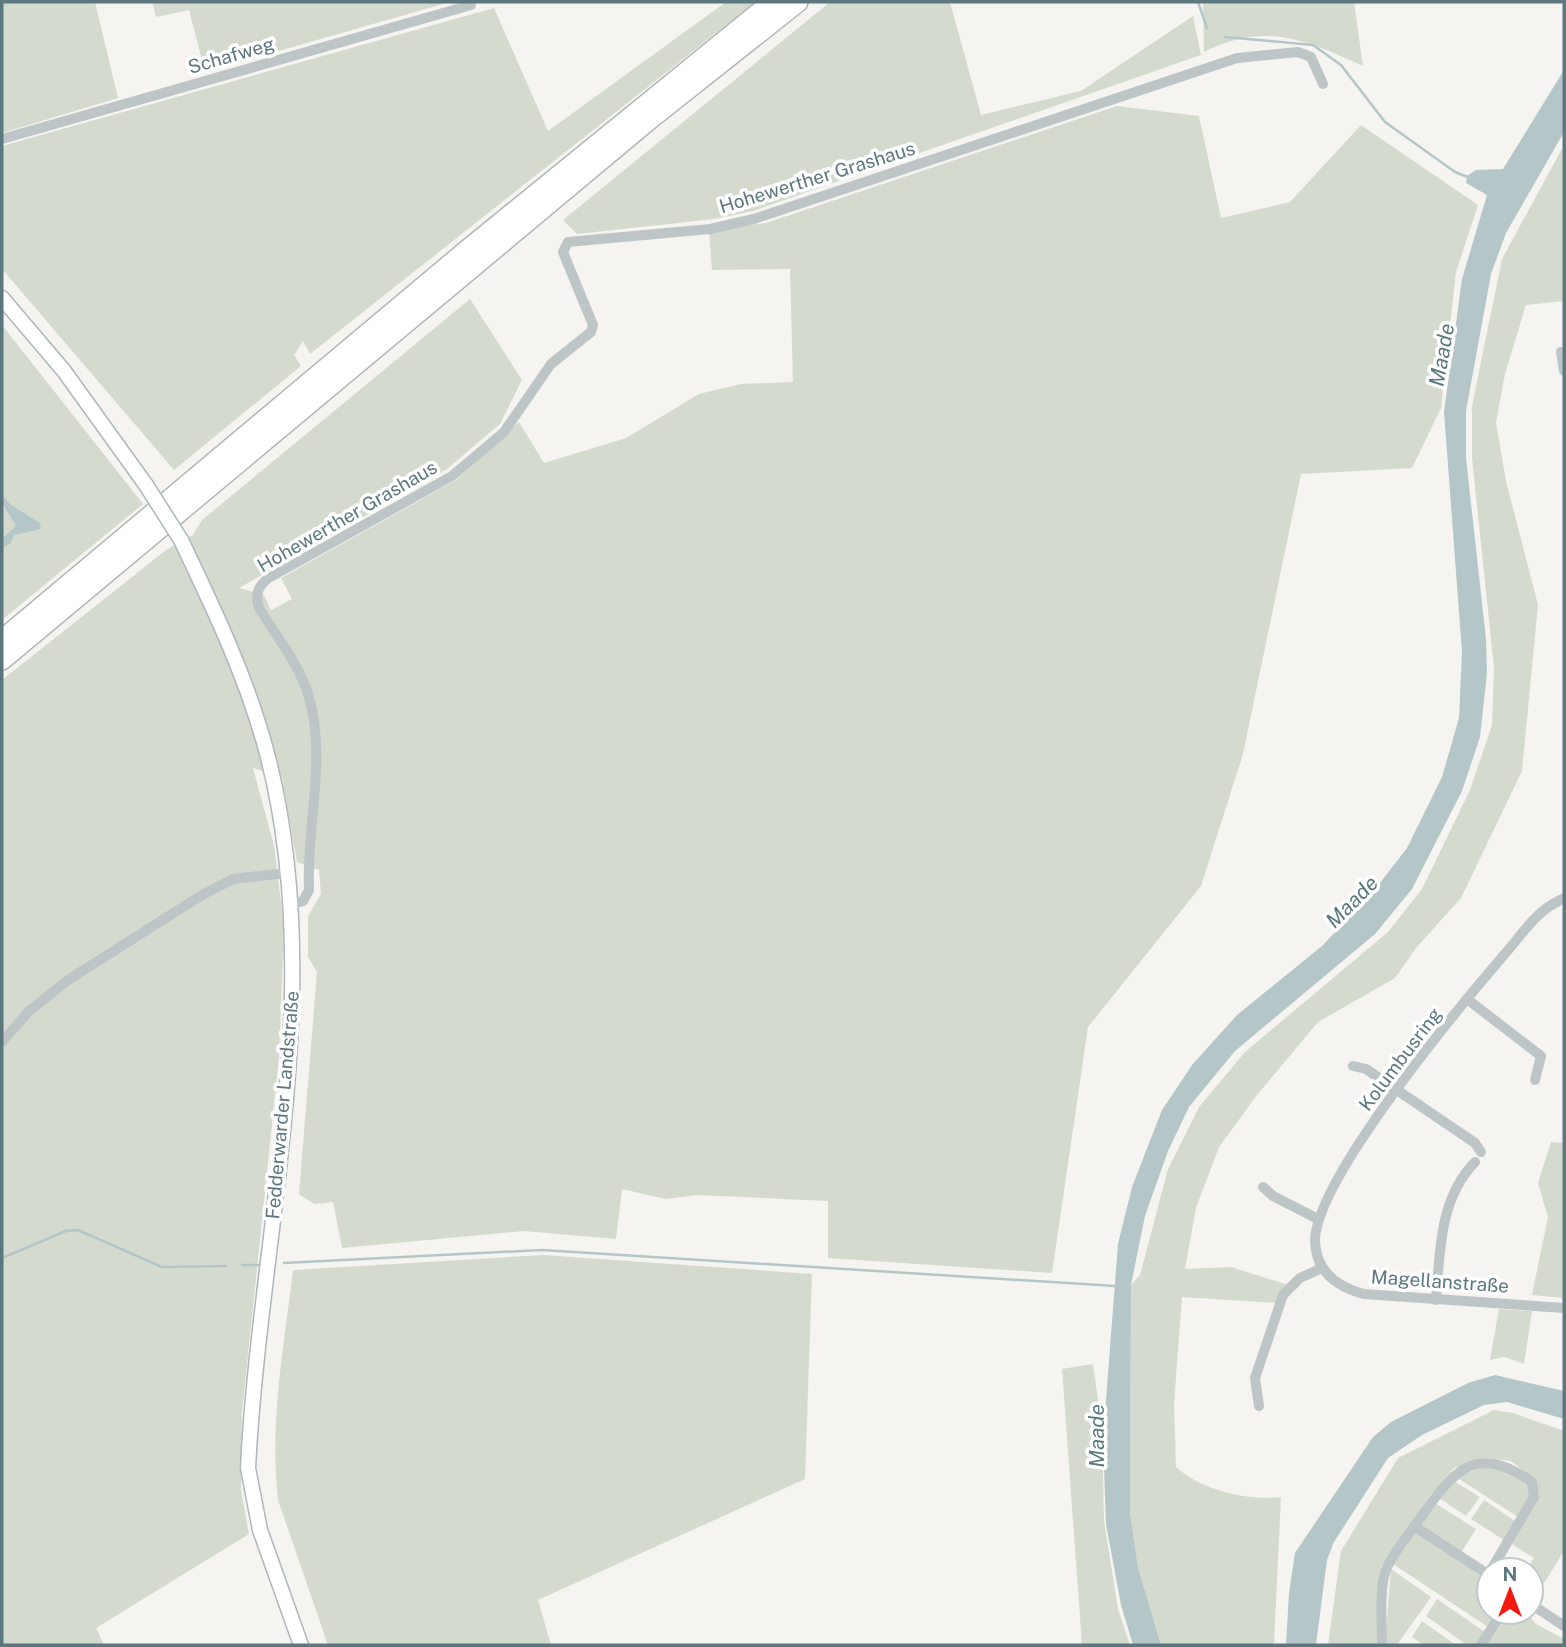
<svg xmlns="http://www.w3.org/2000/svg" width="1566" height="1647" font-family="'Public Sans',sans-serif">
  <style>
    .green { fill: #d5dacf }
    .water { fill: #b4c6c8 }
    .lines { fill: none; stroke-linecap: round; stroke-linejoin: round }
    .stream { stroke: #b4c6c8; stroke-width: 2.5 }
    .secondary-casing { stroke: #aeb7ba; stroke-width: 17 }
    .highway-casing { stroke: #b1b7b9; stroke-width: 22 }
    .street { stroke: #bec5c7; stroke-width: 10 }
    .secondary { stroke: #fff; stroke-width: 14 }
    .highway { stroke: #fff; stroke-width: 19 }
    .secondary-bridge-casing { stroke: #aeb7ba; stroke-width: 17; stroke-linecap: butt }
    .secondary-bridge { stroke: #fff; stroke-width: 14 }
    .labels { text-anchor: middle; stroke-width: 7; stroke-linejoin: round; paint-order: stroke }
    .street-label { font-size: 19px; fill: #5d777e; stroke: #fff }
    .water-label { font-size: 21px; font-style: italic; fill: #58787b; stroke: #fff }
  </style>
  <rect width="100%" height="100%" fill="#f5f4f0"/>
  <!-- green -->
  <g class="green">
    <polygon points="2,2 95,2 118,98 2,133"/>
    <polygon points="152,2 450,2 205,72 189,10 156,17"/>
    <polygon points="726,2 755,2 310,354 303,341 294,355 301,366 174,470 2,269 2,146 494,8 548,131"/>
    <polygon points="830,2 950,2 981,115 1081,91 1193,16 1201,55 753,211 714,219 577,234 563,220"/>
    <path d="M1203,2H1354L1363,66C1306,40 1265,21 1204,52Z"/>
    <polygon points="1117,106 1199,116 1221,218 1290,202 1361,125 1478,205 1456,272 1441,408 1412,468 1301,474 1243,754 1201,886 1088,1027 1052,1273 828,1258 828,1201 697,1195 666,1199 622,1189 616,1239 524,1231 342,1248 333,1202 314,1204 299,1194 317,972 308,957 308,916 321,894 319,870 297,862 282,777 253,768 274,846 284,928 279,1057 242,1412 241,1490 249,1534 96,1628 104,1645 2,1645 2,680 166,550 193,535 202,520 470,299 522,380 500,424 447,469 239,588 264,595 271,610 292,599 281,578 456,480 519,422 544,463 626,438 699,394 741,384 793,382 790,269 712,270 709,231 766,223"/>
    <path d="M1564,145V301L1526,305L1505,374L1496,422L1506,481L1538,605L1522,771L1461,898L1416,948L1395,978L1318,1022L1257,1095L1219,1147L1196,1208L1185,1269L1231,1267L1288,1285L1276,1303L1182,1297L1174,1404L1176,1467C1201,1490 1247,1501 1281,1497L1274,1645H1161L1138,1567L1130,1513L1131,1285L1140,1275L1168,1169L1199,1107L1245,1052L1388,932L1422,889L1470,790L1492,725L1494,668L1472,458V406L1502,259Z"/>
    <polygon points="2,325 143,504 2,620"/>
    <polygon points="1551,1142 1564,1143 1564,1298 1532,1295 1548,1217 1538,1183"/>
    <path d="M543,1255L812,1274L805,1479L538,1600L551,1645H328L278,1500C269,1423 284,1346 293,1270Z"/>
    <polygon points="1499,1309 1532,1311 1524,1364 1504,1357 1490,1360"/>
    <polygon points="1093,1364 1102,1429 1104,1521 1118,1609 1130,1645 1082,1645 1062,1369"/>
    <polygon points="1494,1410 1513,1413 1564,1431 1564,1551 1533,1601 1531,1570 1526,1570 1534,1558 1512,1544 1539,1497 1536,1481 1511,1461 1487,1458 1454,1468 1430,1495 1381,1567 1377,1645 1328,1645 1341,1551 1398,1458"/>
    <polygon points="1487,1466 1507,1468 1530,1484 1531,1496 1518,1517 1456,1477"/>
    <polygon points="1452,1480 1480,1497 1466,1516 1439,1498"/>
    <polygon points="1484,1500 1515,1521 1504,1540 1471,1519"/>
    <polygon points="1435,1503 1476,1529 1461,1553 1419,1525"/>
    <polygon points="1416,1532 1489,1580 1489,1612 1498,1612 1488,1627 1393,1564"/>
    <polygon points="1391,1569 1431,1597 1397,1645 1385,1645"/>
    <polygon points="1437,1599 1485,1632 1477,1645 1467,1645 1426,1616"/>
    <polygon points="1506,1612 1526,1612 1536,1624 1564,1639 1564,1645 1487,1645"/>
    <polygon points="1422,1621 1456,1645 1424,1645 1412,1637"/>
  </g>
  <!-- water -->
  <g class="water">
    <polygon points="1564,70 1564,132 1506,233 1491,274 1466,411 1466,458 1486,639 1487,673 1480,737 1462,791 1412,889 1375,934 1235,1051 1189,1107 1168,1151 1145,1216 1131,1285 1130,1513 1138,1567 1161,1645 1133,1645 1121,1605 1106,1524 1103,1439 1118,1244 1132,1187 1162,1110 1192,1065 1237,1015 1322,946 1373,892 1407,848 1442,777 1459,718 1462,652 1444,412 1462,279 1487,195 1466,183 1467,176 1476,170 1503,169"/>
    <polygon points="2,495 11,505 40,523 41,529 14,535 11,543 2,548 2,539 16,526 2,502"/>
    <polygon points="1495,1375 1564,1391 1564,1419 1507,1402 1484,1405 1422,1435 1388,1458 1334,1542 1327,1560 1316,1645 1286,1645 1289,1593 1295,1553 1373,1437 1391,1422 1468,1383"/>
  </g>
  <g class="lines">
    <!-- stream -->
    <g class="stream">
      <polyline points="1198,2 1207,28"/>
      <polyline points="1225,37 1313,45 1341,65 1385,122 1455,172 1470,178"/>
      <polyline points="2,1258 66,1231 78,1230 162,1267 226,1266"/>
      <polyline points="284,1263 542,1250 1115,1286"/>
      <polyline points="242,1265 261,1265"/>
    </g>
    <defs>
      <g id="secondary">
        <polyline points="2,298 64,371 146,485"/>
        <path d="M181,540C213,607 245,674 265,746C330,983 260,1229 248,1468L260,1530L301,1645"/>
      </g>
      <g id="highway">
        <polyline points="2,640 467,250 772,2"/>
        <polyline points="2,660 649,120 798,2"/>
      </g>
    </defs>
    <!-- secondary casing -->
    <use href="#secondary" class="secondary-casing"/>
    <!-- highway casing -->
    <use href="#highway" class="highway-casing"/>
    <!-- street -->
    <g class="street">
      <polyline points="2,139 471,5 469,2"/>
      <polyline points="1564,352 1561,352 1564,371"/>
      <path d="M1564,898C1557,902 1548,906 1542,912C1527,924 1516,942 1503,956C1460,1006 1315,1180 1315,1241C1316,1272 1337,1287 1364,1294L1564,1308"/>
      <path d="M289,905L303,901L309,890C306,825 327,761 309,697C300,665 276,636 259,608C255,595 257,588 267,579L452,476L504,432L551,364L591,332L593,325L563,252L568,242L710,229L754,219L1237,58L1298,52L1311,57L1323,84"/>
      <polyline points="1467,999 1541,1056 1535,1080"/>
      <polyline points="2,1042 28,1012 68,980 202,895 233,879 286,873"/>
      <polyline points="1353,1066 1366,1069 1475,1143 1481,1152"/>
      <polyline points="1263,1187 1273,1196 1318,1219"/>
      <path d="M1436,1300C1440,1252 1439,1199 1475,1162"/>
      <polyline points="1259,1406 1255,1378 1283,1295 1300,1278 1322,1268"/>
      <polyline points="1414,1526 1489,1575"/>
      <polyline points="1531,1604 1564,1626"/>
      <path d="M1382,1645C1382,1625 1379,1588 1386,1570C1392,1554 1408,1536 1418,1521C1452,1473 1474,1441 1532,1482L1534,1497L1491,1570"/>
      <polyline points="1481,1645 1502,1612"/>
    </g>
    <!-- secondary -->
    <use href="#secondary" class="secondary"/>
    <!-- highway -->
    <use href="#highway" class="highway"/>
    <defs>
      <polyline id="secondary-bridge" points="146,485 181,540"/>
    </defs>
    <!-- secondary-bridge casing -->
    <use href="#secondary-bridge" class="secondary-bridge-casing"/>
    <!-- secondary-bridge -->
    <use href="#secondary-bridge" class="secondary-bridge"/>
  </g>
  <g class="labels">
    <!-- street labels -->
    <g class="street-label">
      <text transform="translate(231 55) rotate(-16)" y="7">Schafweg</text>
      <text transform="translate(817 177) rotate(-17)" y="7">Hohewerther Grashaus</text>
      <text transform="translate(347 516) rotate(-30)" y="7">Hohewerther Grashaus</text>
      <text transform="translate(1400 1059) rotate(-53)" y="7">Kolumbusring</text>
      <text transform="translate(282 1105) rotate(-85)" y="7">Fedderwarder Landstraße</text>
      <text transform="translate(1440 1281) rotate(4)" y="7">Magellanstraße</text>
    </g>
    <!-- water labels -->
    <g class="water-label">
      <text transform="translate(1442 355) rotate(-80)" y="7">Maade</text>
      <text transform="translate(1352 902) rotate(-45)" y="7">Maade</text>
      <text transform="translate(1097 1436) rotate(-90)" y="7">Maade</text>
    </g>
  </g>
  <!-- border -->
  <rect width="1566" height="1647" fill="none" stroke="#5d777e" stroke-width="7"/>
  <!-- north arrow -->
  <g transform="translate(1510 1591)"><circle r="33" fill="#ffffff" stroke="#bec9cb" stroke-width="2"/>
  <path d="M0-5L12 26L0 18L-12 26Z" fill="#f31712"/>
  <text y="-10" font-size="19" font-weight="bold" text-anchor="middle" fill="#5d777e">N</text>
  </g>
</svg>
